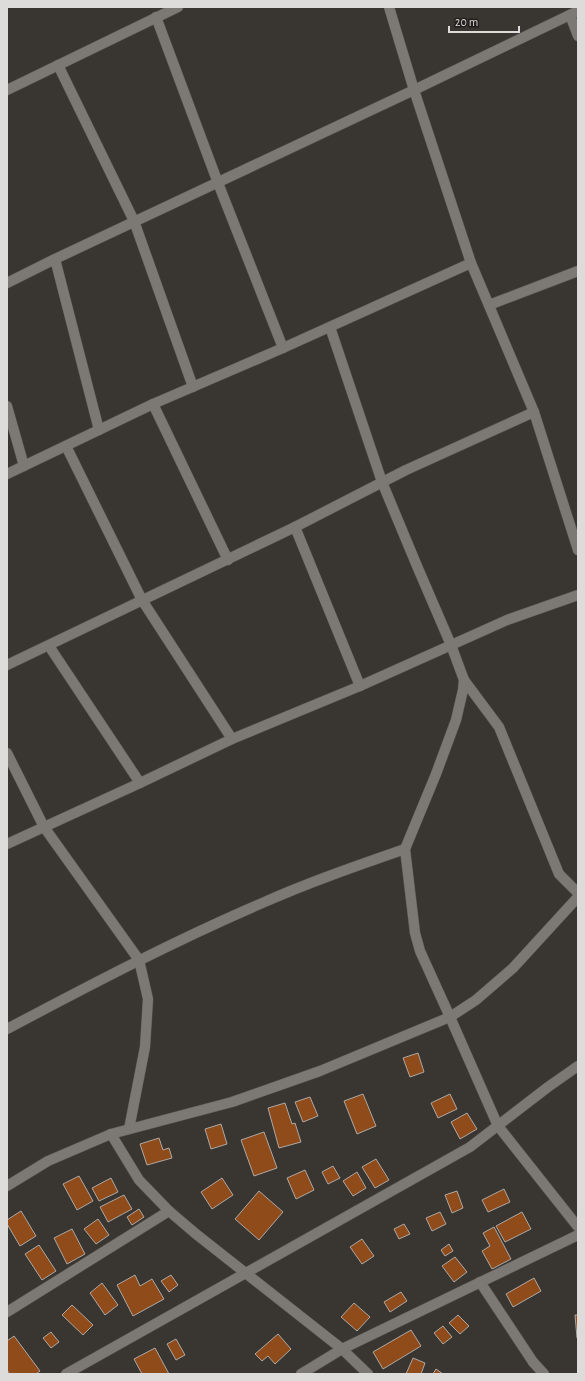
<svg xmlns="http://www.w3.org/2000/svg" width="585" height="1381" font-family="'Alegreya Sans',sans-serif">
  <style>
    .building { fill: #8f4c1a; stroke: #aea8a5 }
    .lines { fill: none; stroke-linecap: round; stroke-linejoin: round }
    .minor-casing { stroke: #555350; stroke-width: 11 }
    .minor { stroke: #7c7874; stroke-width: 10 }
  </style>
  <rect width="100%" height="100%" fill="#393632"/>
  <!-- building -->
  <g class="building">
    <polygon points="418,1053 424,1072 410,1077 403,1058"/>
    <polygon points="363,1094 376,1126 357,1134 344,1101"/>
    <polygon points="450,1094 457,1109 438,1118 431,1103"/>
    <polygon points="310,1097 318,1116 303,1122 295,1102"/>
    <polygon points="285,1103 292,1124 295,1123 301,1142 279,1148 268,1108"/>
    <polygon points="467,1113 477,1129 460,1139 451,1122"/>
    <polygon points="221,1124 227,1144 211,1149 205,1129"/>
    <polygon points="264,1132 277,1168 254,1176 241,1140"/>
    <polygon points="159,1138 163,1150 169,1148 172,1158 147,1165 140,1144"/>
    <polygon points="376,1159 389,1180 375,1188 362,1167"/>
    <polygon points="333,1166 340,1178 328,1184 322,1172"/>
    <polygon points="305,1170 314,1190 296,1199 287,1178"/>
    <polygon points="357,1172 366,1188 353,1196 343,1181"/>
    <polygon points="79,1176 93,1201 77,1210 63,1184"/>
    <polygon points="111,1178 118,1192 99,1201 92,1188"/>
    <polygon points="222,1178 233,1195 212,1209 201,1192"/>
    <polygon points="504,1189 510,1202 488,1212 482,1200"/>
    <polygon points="259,1191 283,1212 259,1240 235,1219"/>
    <polygon points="457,1191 463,1208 452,1213 445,1195"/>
    <polygon points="124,1195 132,1209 108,1222 100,1207"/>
    <polygon points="139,1209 144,1217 132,1225 127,1217"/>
    <polygon points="21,1211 36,1236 20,1246 7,1224 7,1220"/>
    <polygon points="440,1212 446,1224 432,1231 426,1218"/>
    <polygon points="522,1212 531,1229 505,1242 496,1226"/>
    <polygon points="98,1219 109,1235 96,1244 84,1229"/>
    <polygon points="404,1224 410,1234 399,1239 394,1229"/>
    <polygon points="494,1227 511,1259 492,1269 482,1251 490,1246 483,1233"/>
    <polygon points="72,1229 85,1254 67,1264 54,1238"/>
    <polygon points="362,1239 374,1256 362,1264 350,1247"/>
    <polygon points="449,1244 453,1251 445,1256 441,1250"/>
    <polygon points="39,1245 56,1271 42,1280 25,1254"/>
    <polygon points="455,1257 467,1272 454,1282 442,1266"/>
    <polygon points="135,1275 140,1286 152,1279 164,1299 133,1316 117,1285"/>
    <polygon points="171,1275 178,1285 169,1292 161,1281"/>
    <polygon points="534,1278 541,1291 513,1307 506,1294"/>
    <polygon points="102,1283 118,1305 105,1315 90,1293"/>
    <polygon points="401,1292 407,1301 390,1312 384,1302"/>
    <polygon points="354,1303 370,1317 357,1331 341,1317"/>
    <polygon points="72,1305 93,1325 83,1335 62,1315"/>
    <polygon points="458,1315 469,1326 460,1334 449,1323"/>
    <polygon points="575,1315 578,1315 578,1338 577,1338"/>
    <polygon points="443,1326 452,1337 443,1344 434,1333"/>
    <polygon points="411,1330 421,1346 383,1369 373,1352"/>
    <polygon points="51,1332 59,1342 51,1348 43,1338"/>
    <polygon points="278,1334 291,1349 275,1364 268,1356 262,1361 255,1354"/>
    <polygon points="14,1336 40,1371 36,1374 10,1374 7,1370 7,1341"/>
    <polygon points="176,1339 185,1355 176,1360 167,1344"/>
    <polygon points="155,1348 169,1374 142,1374 134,1359"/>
    <polygon points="413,1358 425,1363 421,1374 406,1374"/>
    <polygon points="436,1369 443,1374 433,1374"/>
  </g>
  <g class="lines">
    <defs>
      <g id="minor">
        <polyline points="389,7 414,90 471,263 534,412 578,550"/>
        <polyline points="570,15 578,36"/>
        <polyline points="156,17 218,183 283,348"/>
        <polyline points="58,65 134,221 193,387"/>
        <polyline points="7,90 178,7"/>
        <polyline points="55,259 99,430"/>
        <polyline points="7,283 55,259 414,90 578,11"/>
        <polyline points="489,305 578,271"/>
        <polyline points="153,404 228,560"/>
        <polyline points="7,406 24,466"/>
        <polyline points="66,446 142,600 232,739"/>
        <polyline points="7,474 153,404 283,348 471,263"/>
        <polyline points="295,527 360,686"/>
        <polyline points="49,646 140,783"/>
        <polyline points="7,665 295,527 406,470 534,412"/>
        <polyline points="464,680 499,727 559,874 578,893"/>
        <polyline points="7,753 44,827 139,960 148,999 145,1047 129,1129"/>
        <polyline points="7,844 140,783 232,739 360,686 507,620 578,595"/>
        <polyline points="578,897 513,968 476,1000 450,1017 498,1126 578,1227"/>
        <path d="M7,1029C90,985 174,941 260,904C307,883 356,866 405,849"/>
        <polyline points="111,1134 139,1180 169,1211 196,1234 342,1349 368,1374"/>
        <polyline points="7,1186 48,1161 111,1134 232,1102 320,1071 450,1017 420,951 415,933 405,849 436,774 456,720 463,690 464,680 451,645 417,566 382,482 330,327"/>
        <polyline points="480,1282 533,1362 544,1374"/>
        <polyline points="7,1312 169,1211"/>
        <polyline points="66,1374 470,1147 548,1087 578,1066"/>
        <polyline points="301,1374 342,1349 578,1235"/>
      </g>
    </defs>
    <!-- minor casing -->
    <use href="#minor" class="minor-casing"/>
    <!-- minor -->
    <use href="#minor" class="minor"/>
  </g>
  <!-- border -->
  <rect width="585" height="1381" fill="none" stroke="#dedcda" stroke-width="16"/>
  <!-- scale -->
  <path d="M449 26v6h70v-6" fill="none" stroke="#dedcda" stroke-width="2"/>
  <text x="455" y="26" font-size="12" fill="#dedcda" stroke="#1f1e1c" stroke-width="3" paint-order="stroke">20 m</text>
</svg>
